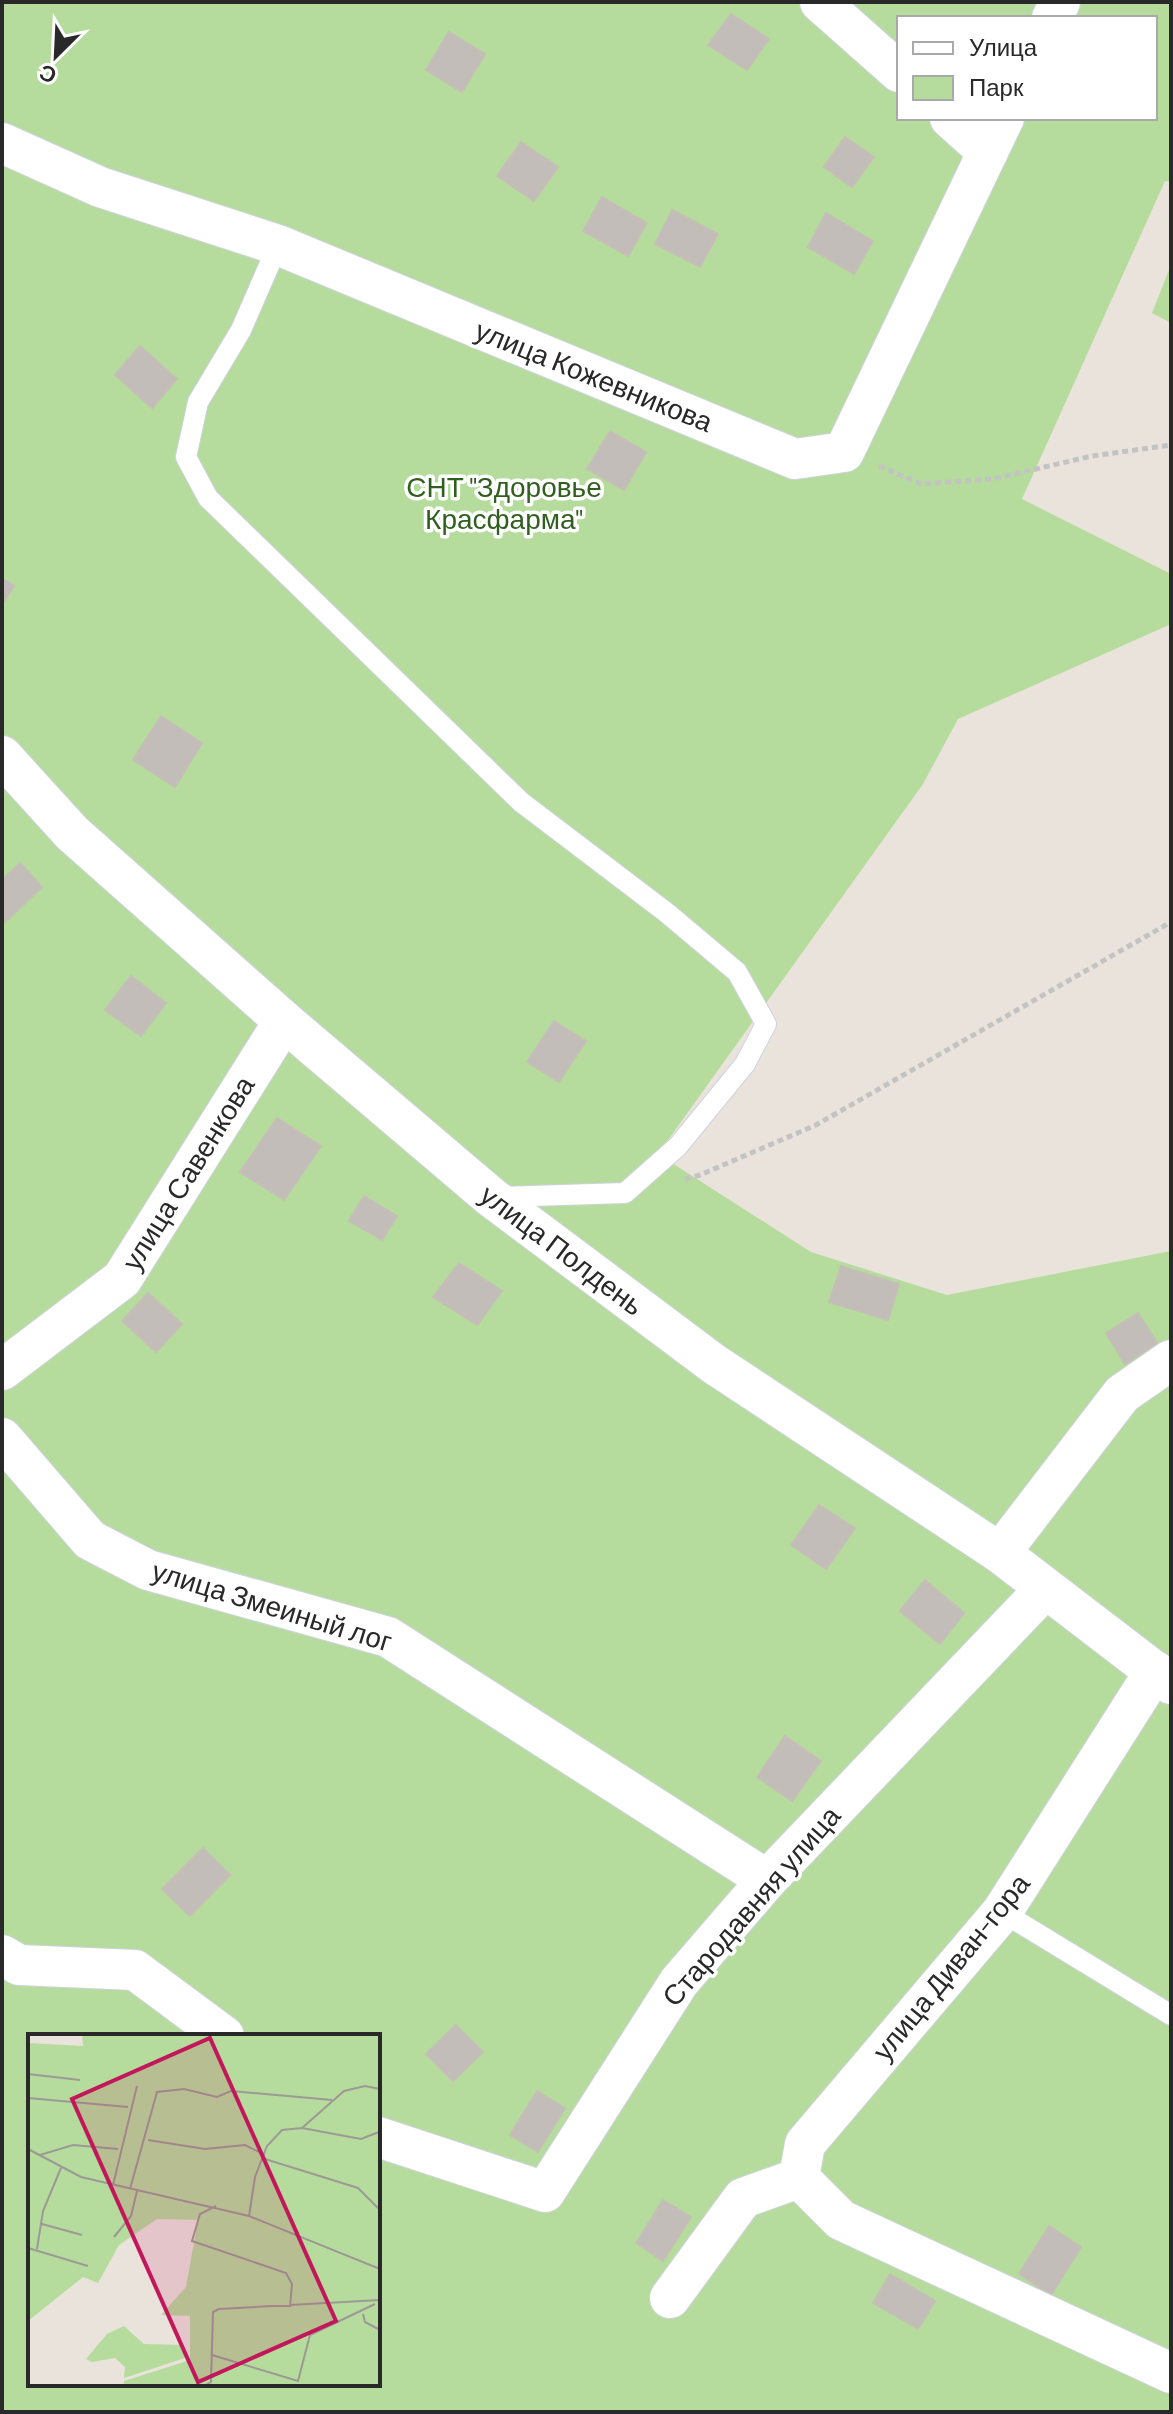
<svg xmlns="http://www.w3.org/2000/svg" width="1173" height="2414" font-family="Barlow,sans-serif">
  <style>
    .green { fill: #b5dc9c; fill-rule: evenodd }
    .building { fill: #c2bdb8; stroke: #c5bfb6; stroke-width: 2 }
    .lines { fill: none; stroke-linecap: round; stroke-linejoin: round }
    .lane-casing { stroke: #ced2dd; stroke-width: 22 }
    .street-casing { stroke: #ced2dd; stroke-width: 42 }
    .path { stroke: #c3c3c3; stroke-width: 5; stroke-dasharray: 6 4; stroke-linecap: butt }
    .lane { stroke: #fff; stroke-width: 20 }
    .street { stroke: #fff; stroke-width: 40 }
    .labels { text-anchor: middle; stroke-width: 7; stroke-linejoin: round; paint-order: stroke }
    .street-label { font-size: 28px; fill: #292929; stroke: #fff }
    .park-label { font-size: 28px; fill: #305f1f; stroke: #fff }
    .inset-road { fill: none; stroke: #9d9994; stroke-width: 2 }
    .view { fill: #c2185b; fill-opacity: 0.15; stroke: #c2185b; stroke-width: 4 }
    .inset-edge { fill: none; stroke: #292929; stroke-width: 4 }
  </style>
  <rect width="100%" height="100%" fill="#eae3dc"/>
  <!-- green -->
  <g class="green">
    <path d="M2,2H1171V182L1165,181L1022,499L1171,574V624L958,719L923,784L658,1154L811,1252L947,1295L1171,1251V2412H2ZM899,18H1155V118H899ZM30,2036H378V2384H30Z"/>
    <polygon points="1171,265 1171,323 1152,313"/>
  </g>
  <!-- building -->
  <g class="building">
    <polygon points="731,14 769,39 747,70 708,45"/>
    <polygon points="449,32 485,54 462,92 426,70"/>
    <polygon points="845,137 874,157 852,187 824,167"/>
    <polygon points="521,142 558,167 534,201 497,176"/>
    <polygon points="602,197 647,223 628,256 583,231"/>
    <polygon points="672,210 718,234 700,267 655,244"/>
    <polygon points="826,213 873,241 854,274 808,247"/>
    <polygon points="140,346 177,379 152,408 115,375"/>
    <polygon points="610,431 646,452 624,490 587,469"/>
    <polygon points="2,578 14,586 2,605"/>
    <polygon points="161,716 202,743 175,787 133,760"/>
    <polygon points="20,863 42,887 5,922 2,919 2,880"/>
    <polygon points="131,976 166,1003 141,1036 105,1010"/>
    <polygon points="554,1021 586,1041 559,1082 527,1062"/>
    <polygon points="277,1118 321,1146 284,1200 240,1172"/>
    <polygon points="364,1196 397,1216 382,1240 349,1221"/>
    <polygon points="459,1263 502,1291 477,1325 433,1297"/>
    <polygon points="841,1266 899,1284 888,1320 829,1302"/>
    <polygon points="148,1293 182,1324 156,1352 122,1321"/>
    <polygon points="1138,1313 1157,1343 1125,1364 1106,1333"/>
    <polygon points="819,1505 855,1528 826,1569 791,1545"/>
    <polygon points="925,1580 964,1613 940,1644 900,1611"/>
    <polygon points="785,1736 821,1761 792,1801 757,1777"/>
    <polygon points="203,1848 230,1875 190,1916 162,1889"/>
    <polygon points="456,2025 483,2052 453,2081 426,2054"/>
    <polygon points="537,2091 565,2108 538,2152 510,2135"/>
    <polygon points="663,2200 691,2217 663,2261 636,2243"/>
    <polygon points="1049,2226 1081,2247 1051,2295 1019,2274"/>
    <polygon points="890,2274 935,2301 918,2329 873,2303"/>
  </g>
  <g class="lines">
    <defs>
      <g id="lane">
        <polyline points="278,245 241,330 198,402 186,457 208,498 521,802 667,913 737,972 766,1024 745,1064 678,1146 625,1193 499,1197"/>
        <polyline points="1002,1912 1171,2015"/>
      </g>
      <g id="street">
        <polyline points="820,2 899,72"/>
        <polyline points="1052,18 1060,2"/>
        <polyline points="950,118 988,152"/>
        <polyline points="2,143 100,187 278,245 795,459 844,452 1004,118"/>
        <polyline points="2,756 72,833 284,1021 491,1197 714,1364 1000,1553 1171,1684"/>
        <polyline points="2,1370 122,1279 284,1021"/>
        <polyline points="2,1438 90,1540 148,1570 388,1637 767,1880"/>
        <polyline points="1000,1553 1122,1394 1171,1360"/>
        <polyline points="2,1955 19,1965 135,1970 224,2036"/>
        <polyline points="378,2137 545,2192 679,1982 767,1880 1045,1589"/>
        <polyline points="799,2178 841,2220 1171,2373"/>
        <polyline points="670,2298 743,2198 799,2178 805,2144 1002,1912 1155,1671"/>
      </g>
    </defs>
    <!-- lane casing -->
    <use href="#lane" class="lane-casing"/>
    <!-- street casing -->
    <use href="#street" class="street-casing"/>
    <!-- path -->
    <g class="path">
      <polyline points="879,466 921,484 993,479 1092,456 1171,445"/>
      <polyline points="685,1179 700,1175 816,1125 1171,922"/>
    </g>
    <!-- lane -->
    <use href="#lane" class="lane"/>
    <!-- street -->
    <use href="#street" class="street"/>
  </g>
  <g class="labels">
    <!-- street labels -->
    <g class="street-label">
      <text transform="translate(594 376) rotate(22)" y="10">улица Кожевникова</text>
      <text transform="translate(188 1173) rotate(-58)" y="10">улица Савенкова</text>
      <text transform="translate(562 1250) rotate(37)" y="10">улица Полдень</text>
      <text transform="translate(272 1606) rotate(17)" y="10">улица Змеиный лог</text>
      <text transform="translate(751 1906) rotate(-49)" y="10">Стародавняя улица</text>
      <text transform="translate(951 1967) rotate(-51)" y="10">улица Диван-гора</text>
    </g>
    <!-- park labels -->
    <g class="park-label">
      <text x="504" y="497">СНТ "Здоровье<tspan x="504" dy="32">Красфарма"</tspan></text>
    </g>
  </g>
  <!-- overview -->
  <g transform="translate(28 2034)">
    <rect width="352" height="352" fill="#eae3dc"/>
    <path d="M54,0H352V352H96V347L162,326V282L133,281L158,253L170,186L129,185L91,211L70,249L55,243L0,287V9L55,12ZM96,292L116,310L156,311L157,324L96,344L97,333L87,324L64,328L58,325L79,300Z" fill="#b5dc9c"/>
    <path class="inset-road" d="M0,40L52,46M0,64L100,73M274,94L316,57L337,52L352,55M120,106L177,115L217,111L237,121M0,115L53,143L221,182L352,235M12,121L45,111L90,115M237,125L330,154L352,176M85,151L109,52M102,155L129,58L156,55L189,63L203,57L304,66M188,172L172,180L164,207L258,239L264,250L262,273M221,182L227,143L239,112L254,96L274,94L333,105L351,98M14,190L54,201M86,203L103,182L109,157M0,214L60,232M9,215L15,177L33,134M335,280L337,288L352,296M184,321L270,347L282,301L347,270M176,352L183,348L185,278L191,275L352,266"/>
    <path class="view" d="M182,4L308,287L170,348L44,65Z"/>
    <rect width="352" height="352" class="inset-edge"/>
  </g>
  <!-- border -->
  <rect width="1173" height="2414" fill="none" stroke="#292929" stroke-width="8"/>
  <!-- legend -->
  <rect x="897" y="16" width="260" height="104" fill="#ffffff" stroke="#a9a9a9" stroke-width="2"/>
  <rect x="913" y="42" width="40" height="12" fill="#ffffff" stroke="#a9a9a9" stroke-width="2"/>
  <text x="969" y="56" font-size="24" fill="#292929">Улица</text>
  <rect x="913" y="76" width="40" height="24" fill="#b5dc9c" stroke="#a9a9a9" stroke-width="2"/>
  <text x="969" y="96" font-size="24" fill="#292929">Парк</text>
  <!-- north arrow -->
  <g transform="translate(56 56) rotate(204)" stroke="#ffffff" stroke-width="6" paint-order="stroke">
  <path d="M0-6L14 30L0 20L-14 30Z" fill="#292929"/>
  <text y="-12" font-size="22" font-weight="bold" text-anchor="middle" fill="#292929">С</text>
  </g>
</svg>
